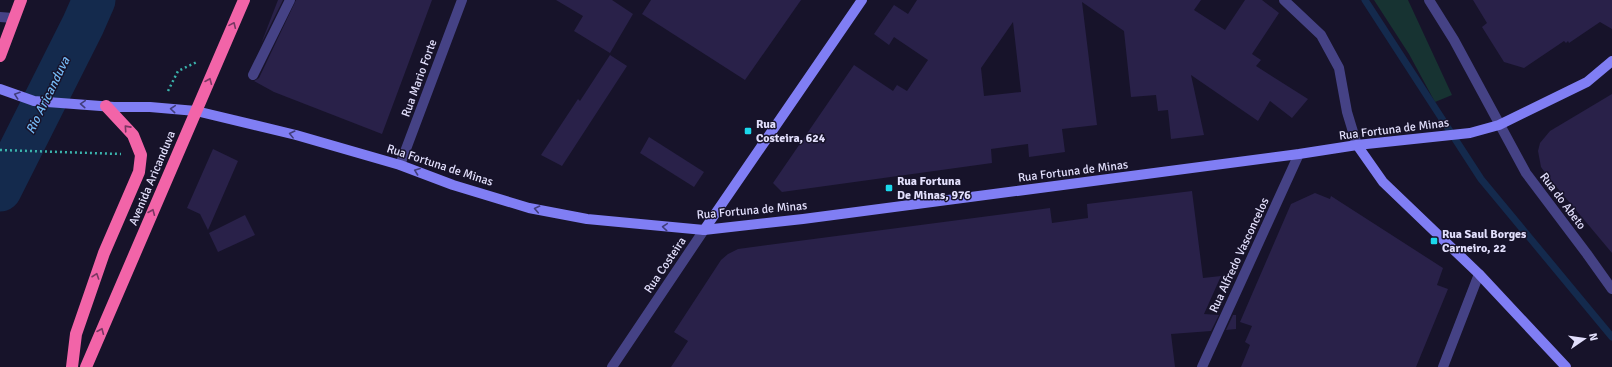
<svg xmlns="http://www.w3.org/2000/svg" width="1612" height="367" font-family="Signika,sans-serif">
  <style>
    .green { fill: #173332 }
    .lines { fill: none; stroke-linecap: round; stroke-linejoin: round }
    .stream { stroke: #142a4d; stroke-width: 7 }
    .river { stroke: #142a4d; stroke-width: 43 }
    .building { fill: #292149; fill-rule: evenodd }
    .path { stroke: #3bb3ac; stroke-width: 2.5; stroke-dasharray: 2 3; stroke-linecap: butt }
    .lane { stroke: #454285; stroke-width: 10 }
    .street { stroke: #454285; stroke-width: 10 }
    .secondary { stroke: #807ef4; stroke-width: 10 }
    .highway { stroke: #f264a8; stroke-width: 12 }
    .oneway { stroke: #7a3763 }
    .oneway2 { stroke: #413e7b }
    .poi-dot { fill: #1bd8ec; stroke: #17132a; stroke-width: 1.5 }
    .labels { text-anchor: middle; stroke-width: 3; stroke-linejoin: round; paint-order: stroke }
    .street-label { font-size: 12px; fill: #e2dffc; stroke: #17132a }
    .poi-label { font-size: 12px; font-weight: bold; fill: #e2dffc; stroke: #17132a; text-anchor: start }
    .water-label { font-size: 13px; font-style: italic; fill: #75b9f4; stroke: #17132a }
  </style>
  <rect width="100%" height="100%" fill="#17132a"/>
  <!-- green -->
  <polygon class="green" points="1374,0 1408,0 1452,95 1435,102 1409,54"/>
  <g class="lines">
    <!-- stream -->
    <polyline class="stream" points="1365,0 1481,179 1612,337"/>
    <!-- river -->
    <polyline class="river" points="0,190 83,25 94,0"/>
  </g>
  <!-- building -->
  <g class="building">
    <polygon points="278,0 283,0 261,44"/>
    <polygon points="296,0 432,0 382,134 274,92 254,81 259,78"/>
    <polygon points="556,0 612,0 633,14 610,53 574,31 583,16"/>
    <polygon points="651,0 801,0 745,80 642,14"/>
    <path d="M917,0H1201L1194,10L1225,30L1245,0H1262L1279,13L1252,54L1261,60L1256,66L1308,99L1292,118L1270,101L1258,121L1191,75L1204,135L1171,139L1168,110L1158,111L1156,95L1131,97L1124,31L1082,2L1097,125L1062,129L1065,152L1029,157L1028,144L991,149L992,163L782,192L773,183L854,65L893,91L897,85L907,91L928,60L894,37L889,45L874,34L894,5L908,14ZM1013,22L1021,92L984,96L981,68Z"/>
    <polygon points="1473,0 1612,0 1612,29 1600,22 1569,43 1568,41 1566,43 1564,41 1524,68 1504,62 1482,27 1487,23"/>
    <polygon points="610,55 627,66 562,166 541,155 578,99 580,101"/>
    <polygon points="1612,94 1612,253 1549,178 1541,167 1538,151 1540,143 1550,131"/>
    <polygon points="649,137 704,172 694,187 640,153"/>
    <polygon points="213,149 238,161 208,230 200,214 187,208"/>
    <polygon points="1192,191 1203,278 1221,276 1204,314 1219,315 1211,331 1171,334 1175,367 671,367 688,341 674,332 721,260 728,254 738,249 1050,208 1052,223 1088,218 1087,204"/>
    <polygon points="1315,193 1330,199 1331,196 1443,268 1437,285 1448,289 1416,367 1241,367 1250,345 1245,342 1252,326 1240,322 1291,204"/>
    <polygon points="245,215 255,235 218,252 209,233"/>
    <polygon points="1233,315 1236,315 1236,329 1226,330"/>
  </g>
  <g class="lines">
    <!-- path -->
    <g class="path">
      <polyline points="168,91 178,71 197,62"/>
      <polyline points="0,150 121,154"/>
    </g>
    <!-- lane -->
    <g class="lane">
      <polyline points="0,17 13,18"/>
      <polyline points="253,75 290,0"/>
    </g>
    <!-- street -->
    <g class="street">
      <polyline points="1284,0 1321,35 1339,68 1347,112 1357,145"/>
      <polyline points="1429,0 1454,40 1526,173 1587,254 1612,289"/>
      <polyline points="400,165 462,0"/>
      <polyline points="612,367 704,230"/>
      <polyline points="1202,367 1299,154"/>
      <polyline points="1443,367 1479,274"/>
    </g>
    <!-- secondary -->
    <g class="secondary">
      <polyline points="0,89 34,101 114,107 150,107 196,111 296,135 400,165 453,185 529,208 587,219 704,230 803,219 1299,154 1357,145 1470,133 1499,125 1587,82 1612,61"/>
      <polyline points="1357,145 1383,182 1479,274 1566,367"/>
      <polyline points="704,230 862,0"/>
    </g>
    <!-- highway -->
    <g class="highway">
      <polyline points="0,56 21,0"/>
      <polyline points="72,367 76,334 104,253 139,172 141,155 133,135 106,106"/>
      <polyline points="86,367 244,0"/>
    </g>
  </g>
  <!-- one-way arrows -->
  <defs><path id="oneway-chevron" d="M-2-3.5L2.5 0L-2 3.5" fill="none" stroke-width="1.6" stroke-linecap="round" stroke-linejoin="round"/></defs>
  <g class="oneway">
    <use href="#oneway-chevron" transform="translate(233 25) rotate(-66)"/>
    <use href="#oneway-chevron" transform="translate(209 81) rotate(-67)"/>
    <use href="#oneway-chevron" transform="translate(127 128) rotate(-132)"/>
    <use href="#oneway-chevron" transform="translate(152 212) rotate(-67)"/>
    <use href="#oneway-chevron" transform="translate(96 276) rotate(-71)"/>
    <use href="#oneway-chevron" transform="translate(101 331) rotate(-67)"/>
  </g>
  <g class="oneway2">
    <use href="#oneway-chevron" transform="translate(17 95) rotate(-161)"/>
    <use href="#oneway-chevron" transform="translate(83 104) rotate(-176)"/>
    <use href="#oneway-chevron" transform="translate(173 109) rotate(-175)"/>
    <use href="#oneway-chevron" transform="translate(292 134) rotate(-166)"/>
    <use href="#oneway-chevron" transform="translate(417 171) rotate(-160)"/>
    <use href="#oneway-chevron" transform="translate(537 209) rotate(-168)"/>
    <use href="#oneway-chevron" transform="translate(665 227) rotate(-175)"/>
  </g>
  <!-- markers -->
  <g class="poi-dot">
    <rect x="744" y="127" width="8" height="8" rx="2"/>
    <rect x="885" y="184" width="8" height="8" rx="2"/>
    <rect x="1430" y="237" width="8" height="8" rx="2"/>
  </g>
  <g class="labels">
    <!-- street labels -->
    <g class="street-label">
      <text transform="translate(419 78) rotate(-70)" y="4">Rua Mario Forte</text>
      <text transform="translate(1394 129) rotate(-7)" y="4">Rua Fortuna de Minas</text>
      <text transform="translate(440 165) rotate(18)" y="4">Rua Fortuna de Minas</text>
      <text transform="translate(1073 171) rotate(-7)" y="4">Rua Fortuna de Minas</text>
      <text transform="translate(152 178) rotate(-67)" y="4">Avenida Aricanduva</text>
      <text transform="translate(1563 201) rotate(53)" y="4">Rua do Abeto</text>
      <text transform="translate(752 210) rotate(-5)" y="4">Rua Fortuna de Minas</text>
      <text transform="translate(1239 255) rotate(-65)" y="4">Rua Alfredo Vasconcelos</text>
      <text transform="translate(665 265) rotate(-56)" y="4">Rua Costeira</text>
    </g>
    <!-- poi labels -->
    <g class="poi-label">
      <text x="756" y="128">Rua<tspan x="756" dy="14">Costeira, 624</tspan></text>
      <text x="897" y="185">Rua Fortuna<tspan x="897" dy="14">De Minas, 976</tspan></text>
      <text x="1442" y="238">Rua Saul Borges<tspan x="1442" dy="14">Carneiro, 22</tspan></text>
    </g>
    <!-- water labels -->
    <g class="water-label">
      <text transform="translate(47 95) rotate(-64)" y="5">Rio Aricanduva</text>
    </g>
  </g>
  <!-- north arrow -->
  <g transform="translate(1584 339) rotate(77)" stroke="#17132a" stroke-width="3" paint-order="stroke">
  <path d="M0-3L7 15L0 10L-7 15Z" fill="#e2dffc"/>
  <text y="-6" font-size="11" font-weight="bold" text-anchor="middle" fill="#e2dffc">N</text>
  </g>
</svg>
